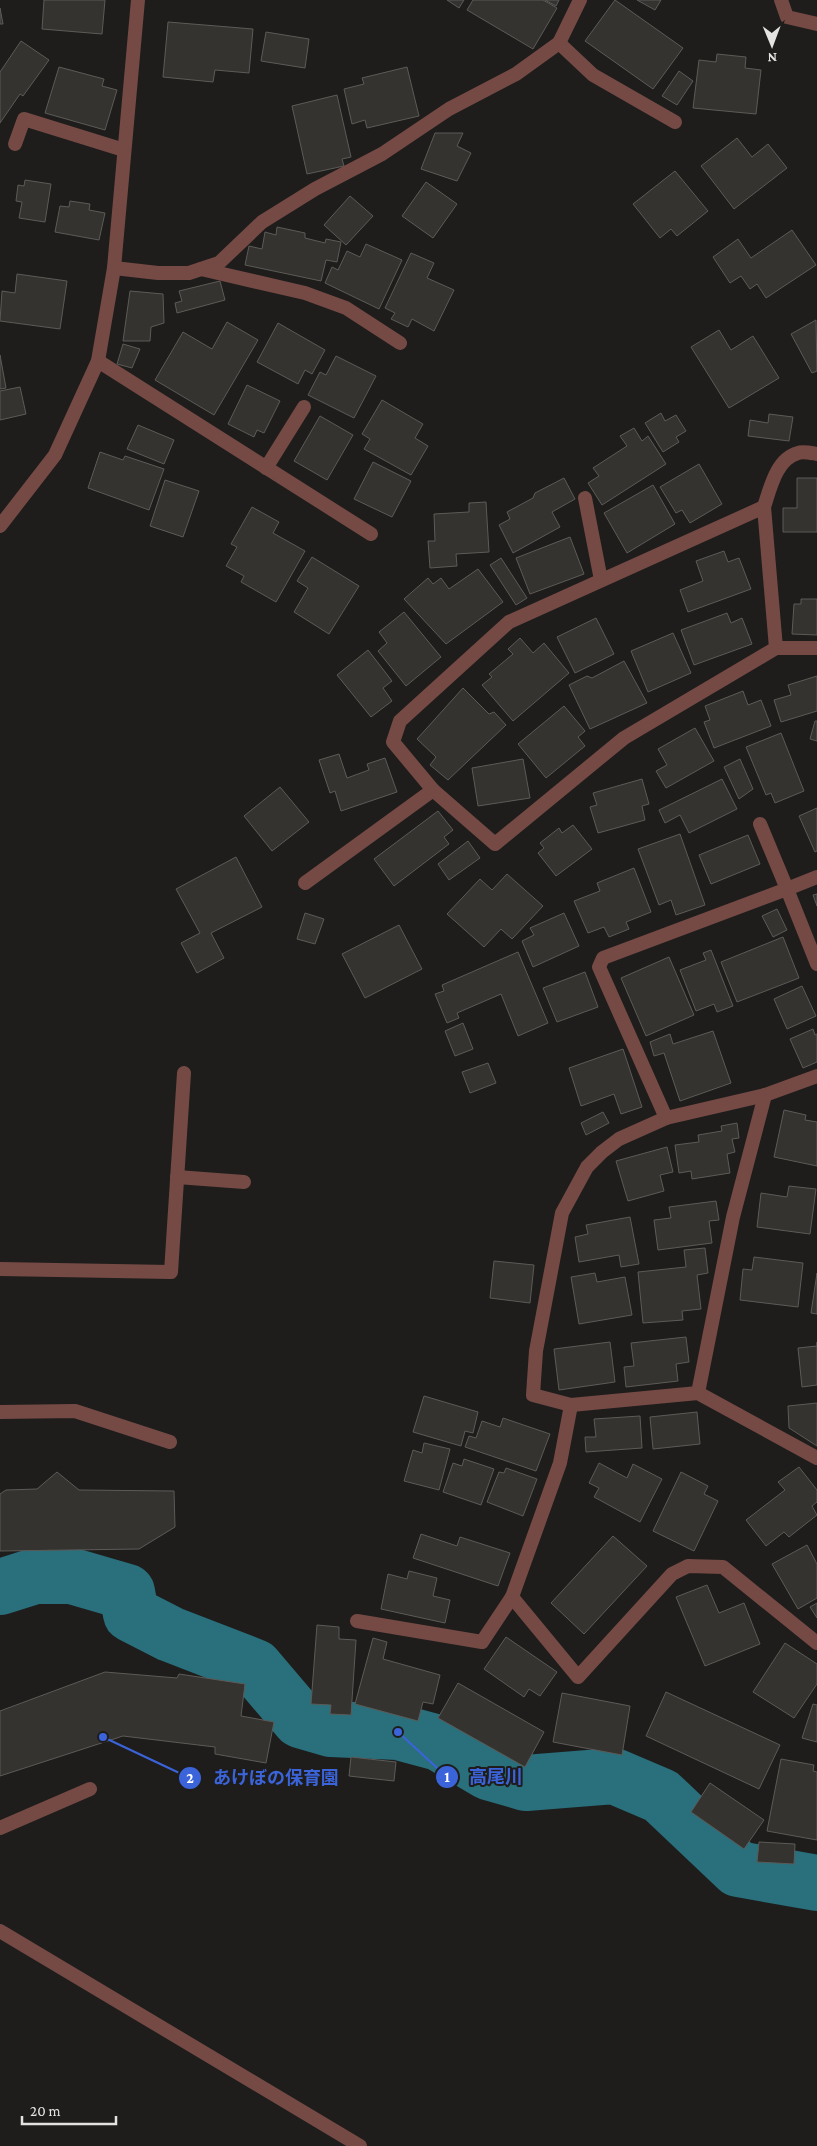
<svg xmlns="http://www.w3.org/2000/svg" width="817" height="2146" font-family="'Crimson Pro','Noto Sans JP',serif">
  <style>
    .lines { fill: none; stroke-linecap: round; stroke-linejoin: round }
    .river { stroke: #296f7c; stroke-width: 56 }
    .building { fill: #343330; stroke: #5c5b58 }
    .service { stroke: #754a45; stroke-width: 14 }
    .minor { stroke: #754a45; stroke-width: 14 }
    .leader { fill: none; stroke: #3b64da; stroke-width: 2 }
    .callout-dot { fill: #3b64da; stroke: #1e1d1b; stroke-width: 2 }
    .mark-label { font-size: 15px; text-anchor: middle; font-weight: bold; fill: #fff }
    .callout-label { font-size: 18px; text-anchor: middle; font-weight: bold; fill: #3b64da; stroke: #1e1d1b; stroke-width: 4; stroke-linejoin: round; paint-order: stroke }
  </style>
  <rect width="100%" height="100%" fill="#1e1d1b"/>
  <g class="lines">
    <!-- river -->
    <polyline class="river" points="0,1587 35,1576 72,1576 127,1592 131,1614 170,1634 255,1667 300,1720 331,1729 398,1732 439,1743 488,1772 526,1783 614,1776 661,1796 738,1869 817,1883"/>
  </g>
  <!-- building -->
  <g class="building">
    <polygon points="44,0 105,0 102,34 42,29"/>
    <polygon points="447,0 464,0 459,8"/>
    <polygon points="473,0 543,0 557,8 533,49 467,10"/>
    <polygon points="545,0 559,0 556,6"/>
    <polygon points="615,0 683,48 653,89 585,41"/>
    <polygon points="637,0 661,0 655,10"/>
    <polygon points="0,8 3,24 0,24"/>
    <polygon points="168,22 253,29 249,73 215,70 213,82 163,77"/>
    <polygon points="266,32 309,39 305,68 261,61"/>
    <polygon points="21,41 49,60 23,96 20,94 0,123 0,72"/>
    <polygon points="717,54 746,57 745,68 761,70 756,114 693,108 699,60 716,62"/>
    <polygon points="59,67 104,79 102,86 117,90 105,130 45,113"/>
    <polygon points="407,67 419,116 367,128 365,120 352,124 344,89 364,84 362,78"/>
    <polygon points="679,71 693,81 677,105 662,96"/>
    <polygon points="337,95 351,157 342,159 344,166 307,174 292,106"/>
    <polygon points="435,133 463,133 457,146 471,153 457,181 421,169"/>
    <polygon points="737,138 752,157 768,144 787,168 734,209 701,166"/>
    <polygon points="675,171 708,211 677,236 671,229 660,238 633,204"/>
    <polygon points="25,180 51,184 45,222 19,218 22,202 16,201 18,185 24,186"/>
    <polygon points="426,182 457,204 433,238 402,216"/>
    <polygon points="350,196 373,216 346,245 324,225"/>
    <polygon points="70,201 90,204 89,210 105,213 99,240 55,232 60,206 69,207"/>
    <polygon points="277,227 305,233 305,238 325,243 326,239 341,242 337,262 326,260 321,281 245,265 249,246 262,249 265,232 276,235"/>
    <polygon points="792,230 816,265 766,298 757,284 750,289 741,276 730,283 713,257 738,239 751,258"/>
    <polygon points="366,244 402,260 379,309 325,283 332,267 338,270 347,251 360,257"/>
    <polygon points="411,253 434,263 427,278 454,290 434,331 412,319 408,327 391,319 395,313 385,308"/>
    <polygon points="17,274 67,281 60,329 0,321 2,291 15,293"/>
    <polygon points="220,281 225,300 177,313 175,303 182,301 179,291"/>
    <polygon points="130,291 163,294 164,323 151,327 150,341 123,341"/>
    <polygon points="816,320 817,371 812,373 791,334"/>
    <polygon points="227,322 258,340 214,415 155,380 183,332 212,349"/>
    <polygon points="278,323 325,350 312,374 305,370 298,384 257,362"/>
    <polygon points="719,330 731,350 753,336 779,378 729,408 691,347"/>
    <polygon points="123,344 140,349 132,368 117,364"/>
    <polygon points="0,355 6,388 0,389"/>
    <polygon points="336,356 376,376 354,418 308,395 320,372 326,375"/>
    <polygon points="247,385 280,401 264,433 257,430 254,437 228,424"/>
    <polygon points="20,387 26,414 0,420 0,391"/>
    <polygon points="382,400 423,424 415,438 428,446 411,475 364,449 370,439 362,434"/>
    <polygon points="661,413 665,421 676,415 686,431 676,437 679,442 663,452 645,423"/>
    <polygon points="769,414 793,417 789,441 748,436 750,420 768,423"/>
    <polygon points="320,416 353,435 327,480 294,461"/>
    <polygon points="138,425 174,440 164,464 127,449"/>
    <polygon points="634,428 642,441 648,436 666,464 602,505 588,483 599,476 593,468 627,446 620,436"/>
    <polygon points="100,452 123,460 125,456 164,469 149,510 88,488"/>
    <polygon points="373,462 411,481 392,517 354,499"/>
    <polygon points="699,464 722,504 690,523 682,510 676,513 660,487"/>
    <polygon points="564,478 575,499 552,512 560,527 513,553 499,525 510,519 507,512 533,498 535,493"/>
    <polygon points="797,478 817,478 817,532 783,532 783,508 797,508"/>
    <polygon points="165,480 199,491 183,537 150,526"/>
    <polygon points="653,485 675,524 627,553 604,513"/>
    <polygon points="486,502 489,552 456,554 457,566 430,568 428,541 435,541 434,514 469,512 469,503"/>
    <polygon points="252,507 279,522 273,533 305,551 276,602 241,582 244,576 226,566 237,547 231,544"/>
    <polygon points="570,537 584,574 530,594 516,558"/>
    <polygon points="724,551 728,562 739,558 751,589 688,612 680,590 703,581 696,561"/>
    <polygon points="312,557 359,586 329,634 294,612 308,588 297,581"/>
    <polygon points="501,558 527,598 516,605 490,565"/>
    <polygon points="478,569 503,602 446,644 404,599 428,578 433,584 441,578 449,589"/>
    <polygon points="801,599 817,599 817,635 792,634 794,604 801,604"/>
    <polygon points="404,612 441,657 406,686 378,651 387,643 379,632"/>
    <polygon points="727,613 731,623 742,618 752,644 694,665 681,630"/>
    <polygon points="596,618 614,654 575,673 557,637"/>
    <polygon points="673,633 691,673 648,692 631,651"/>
    <polygon points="520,638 533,653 544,643 569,673 513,721 482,685 492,677 489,674 513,654 508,649"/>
    <polygon points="368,650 392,681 383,688 392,701 371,717 337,675"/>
    <polygon points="624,661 647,703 590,729 569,685 587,676 592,678"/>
    <polygon points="817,676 817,711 781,722 774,700 791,695 788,685"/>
    <polygon points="463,688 489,714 494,712 506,725 448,780 430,765 436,757 417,739"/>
    <polygon points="743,691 748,705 761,700 771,726 714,748 704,722 710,720 705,706"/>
    <polygon points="564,706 585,731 578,737 585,746 546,778 518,744"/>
    <polygon points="815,721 817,721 817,741 810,739"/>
    <polygon points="695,728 714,761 666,788 656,771 667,765 658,749"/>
    <polygon points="781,733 804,791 775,803 771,793 766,795 746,747"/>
    <polygon points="339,754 347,778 369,770 367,764 385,758 397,792 341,811 335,791 330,793 319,760"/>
    <polygon points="523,759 530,798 478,806 472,768"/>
    <polygon points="740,759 753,789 739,799 724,767"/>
    <polygon points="642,779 649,804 642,806 645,820 598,833 590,807 597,805 593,793"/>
    <polygon points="722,779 737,809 689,833 680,815 665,823 659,810"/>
    <polygon points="280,787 309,822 272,851 244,816"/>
    <polygon points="817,808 817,851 815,852 799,816"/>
    <polygon points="438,811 453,830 444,837 449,844 394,886 374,859"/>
    <polygon points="573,825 592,849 556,876 538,853 544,848 540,843 559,828 562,833"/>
    <polygon points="680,834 705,905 676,915 671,900 659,905 638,849"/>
    <polygon points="748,835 760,864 711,884 699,855"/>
    <polygon points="468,841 480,858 449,880 438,864"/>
    <polygon points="236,857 262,907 211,933 224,958 197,973 181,943 200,933 176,889"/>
    <polygon points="634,868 651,912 626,922 629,929 609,937 604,927 588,933 574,901 600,891 597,883"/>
    <polygon points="507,874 543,906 512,939 501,929 484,947 447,914 480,879 492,890"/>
    <polygon points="817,894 817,906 813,895"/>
    <polygon points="777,909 787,930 773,937 762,916"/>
    <polygon points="305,913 324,919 315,944 297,939"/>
    <polygon points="564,913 579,946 533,967 522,941 534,935 530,928"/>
    <polygon points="399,925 422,969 365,998 342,954"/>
    <polygon points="783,937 799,978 737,1002 721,962"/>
    <polygon points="711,950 733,1006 717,1012 714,1004 696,1011 680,970 706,960 703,953"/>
    <polygon points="518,952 548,1023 518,1036 501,994 457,1013 459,1018 447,1023 435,994 444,991 442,985"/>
    <polygon points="669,957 694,1015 646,1036 621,978"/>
    <polygon points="585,972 598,1007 557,1022 543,988"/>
    <polygon points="802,986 816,1016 787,1029 774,999"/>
    <polygon points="463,1023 473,1049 455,1056 445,1031"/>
    <polygon points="813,1029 815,1035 817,1034 817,1062 803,1068 790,1039"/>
    <polygon points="713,1031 731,1083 680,1101 664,1053 654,1056 650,1042 670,1034 673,1044"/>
    <polygon points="623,1049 642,1107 621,1114 614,1094 581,1106 569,1068"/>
    <polygon points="488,1063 496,1083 470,1093 462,1072"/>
    <polygon points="784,1110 806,1115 805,1120 817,1122 817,1166 774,1157"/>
    <polygon points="603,1112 609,1123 586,1135 581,1123"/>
    <polygon points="737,1123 739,1138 732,1139 735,1152 727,1154 730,1173 692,1179 691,1171 679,1173 675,1145 699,1142 698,1135 722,1131 721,1126"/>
    <polygon points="667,1147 673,1172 660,1175 664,1191 628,1201 616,1161"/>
    <polygon points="789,1186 816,1189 810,1234 757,1227 761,1193 787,1197"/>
    <polygon points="716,1201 719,1220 709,1221 712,1243 658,1250 654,1220 671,1218 669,1207"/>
    <polygon points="630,1217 639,1264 621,1267 619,1255 579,1262 575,1237 588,1234 586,1225"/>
    <polygon points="705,1248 708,1273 697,1275 701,1309 682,1311 683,1320 643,1323 638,1272 686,1267 684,1250"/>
    <polygon points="754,1257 803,1263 798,1307 740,1300 743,1269 752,1270"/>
    <polygon points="494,1261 534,1265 530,1303 490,1298"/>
    <polygon points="595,1273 597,1282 625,1277 632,1315 579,1324 571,1277"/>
    <polygon points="817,1273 817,1314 811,1313"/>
    <polygon points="686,1337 689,1362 676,1364 678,1381 626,1387 624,1367 634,1366 631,1343"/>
    <polygon points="610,1342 615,1382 559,1390 554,1349"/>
    <polygon points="817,1342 817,1385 802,1387 798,1348 817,1346"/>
    <polygon points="424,1396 478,1412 473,1433 465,1431 461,1446 413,1432"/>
    <polygon points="817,1403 817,1446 789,1428 788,1406"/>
    <polygon points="697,1412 700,1444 653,1449 650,1417"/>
    <polygon points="640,1416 642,1448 586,1452 585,1437 596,1437 594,1419"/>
    <polygon points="503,1418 550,1434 536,1471 465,1447 469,1436 476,1438 482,1421 500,1427"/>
    <polygon points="424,1443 450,1449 439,1490 404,1481 413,1450 422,1453"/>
    <polygon points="464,1459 494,1469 481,1505 443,1492 453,1463 462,1466"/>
    <polygon points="599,1463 627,1478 633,1464 662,1479 640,1522 594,1497 599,1488 589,1483"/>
    <polygon points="799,1467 817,1490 817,1502 812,1506 817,1515 789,1537 784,1532 766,1546 746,1520 785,1490 778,1482"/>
    <polygon points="506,1468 537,1479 523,1516 487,1502 499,1472 504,1473"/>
    <polygon points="57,1472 79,1490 174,1491 175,1527 139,1549 0,1551 0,1494 6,1490 37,1489"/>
    <polygon points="681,1472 708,1486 704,1494 718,1501 694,1551 653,1531"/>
    <polygon points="421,1534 457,1546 460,1537 510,1553 498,1586 413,1558"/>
    <polygon points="613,1536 647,1566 584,1634 551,1603"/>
    <polygon points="807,1545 817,1564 817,1598 798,1609 772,1564"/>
    <polygon points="409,1571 437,1578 433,1596 450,1600 445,1623 381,1609 388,1574 407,1579"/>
    <polygon points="707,1585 719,1613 744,1603 760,1644 705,1666 676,1597"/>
    <polygon points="817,1603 817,1618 810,1607"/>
    <polygon points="317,1625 339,1627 339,1639 356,1640 351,1715 330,1714 331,1705 311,1704"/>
    <polygon points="506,1637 557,1672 540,1696 529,1689 524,1697 484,1669"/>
    <polygon points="373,1638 387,1642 383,1659 440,1675 433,1704 423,1702 418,1721 355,1704"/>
    <polygon points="785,1643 817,1664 817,1684 794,1718 753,1692"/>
    <polygon points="105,1672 177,1678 179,1674 245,1684 241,1716 274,1722 266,1763 215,1754 215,1747 123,1736 0,1776 0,1711"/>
    <polygon points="458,1683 544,1732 525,1767 438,1718"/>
    <polygon points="666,1692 780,1745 759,1789 646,1736"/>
    <polygon points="562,1693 630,1706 622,1755 553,1742"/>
    <polygon points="813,1704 817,1705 817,1742 802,1738"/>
    <polygon points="351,1757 396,1762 394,1781 349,1776"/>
    <polygon points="781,1759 814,1765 813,1771 817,1772 817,1840 767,1831"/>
    <polygon points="710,1783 764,1820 744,1849 691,1812"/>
    <polygon points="759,1842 795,1844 794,1864 757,1862"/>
  </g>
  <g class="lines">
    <!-- service -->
    <g class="service">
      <polyline points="585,498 601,580"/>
      <polyline points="760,824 787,889 817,877"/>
      <polyline points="305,883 433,790"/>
    </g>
    <!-- minor -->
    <g class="minor">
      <polyline points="781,0 787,17 817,24"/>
      <polyline points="559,43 593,75 675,122"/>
      <polyline points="15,144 24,119 124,150"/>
      <polyline points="114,268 158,273 189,273 219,263 262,222 315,189 382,154 449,109 516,74 559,43 580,0"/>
      <polyline points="201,269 305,293 346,308 400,343"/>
      <polyline points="98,361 371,534"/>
      <polyline points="266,468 304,407"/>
      <path d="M764,507C770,489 776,459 798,453C803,451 811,453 817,454"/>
      <polyline points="0,526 55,455 98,361 114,268 138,0"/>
      <polyline points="776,648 624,738 495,844 433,790 393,742 400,721 509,622 764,507 776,648 817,648"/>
      <polyline points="817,1076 765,1095 666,1118 619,1139 602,1152 587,1167 562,1213 536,1351 533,1395 571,1405 698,1393 817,1458"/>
      <polyline points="666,1118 599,967 603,958 787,889 817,964"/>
      <polyline points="177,1177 244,1182"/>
      <polyline points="0,1269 171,1272 184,1073"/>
      <polyline points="698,1393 733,1217 765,1095"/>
      <polyline points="0,1412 75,1411 170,1442"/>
      <polyline points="512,1597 578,1677 672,1574 688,1566 723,1567 817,1643"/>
      <polyline points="357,1621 482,1642 512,1597 560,1463 571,1405"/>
      <polyline points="0,1828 90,1789"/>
      <polyline points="0,1931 360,2146"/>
    </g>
  </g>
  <!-- callouts -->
  <path class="leader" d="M398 1732L447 1777M103 1737L190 1778"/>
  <g class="callout-dot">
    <circle cx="398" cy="1732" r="5"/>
    <circle cx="103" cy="1737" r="5"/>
    <circle cx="447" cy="1777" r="12"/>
    <circle cx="190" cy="1778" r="12"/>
  </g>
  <g class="mark-label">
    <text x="447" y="1782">1</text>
    <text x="190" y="1783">2</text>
  </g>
  <g class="callout-label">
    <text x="496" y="1783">高尾川</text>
    <text x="276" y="1784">あけぼの保育園</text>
  </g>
  <!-- north arrow -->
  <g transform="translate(772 45) rotate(179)" stroke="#1e1d1b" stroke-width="4" paint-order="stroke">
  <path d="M0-4L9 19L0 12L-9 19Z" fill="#e4e3e2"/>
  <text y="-8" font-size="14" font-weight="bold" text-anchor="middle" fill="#e4e3e2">N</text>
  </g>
  <!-- scale -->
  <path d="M22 2116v8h94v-8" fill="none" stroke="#e4e3e2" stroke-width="2.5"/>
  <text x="30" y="2116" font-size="15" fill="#e4e3e2" stroke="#1e1d1b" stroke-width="4" paint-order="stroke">20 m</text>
</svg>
